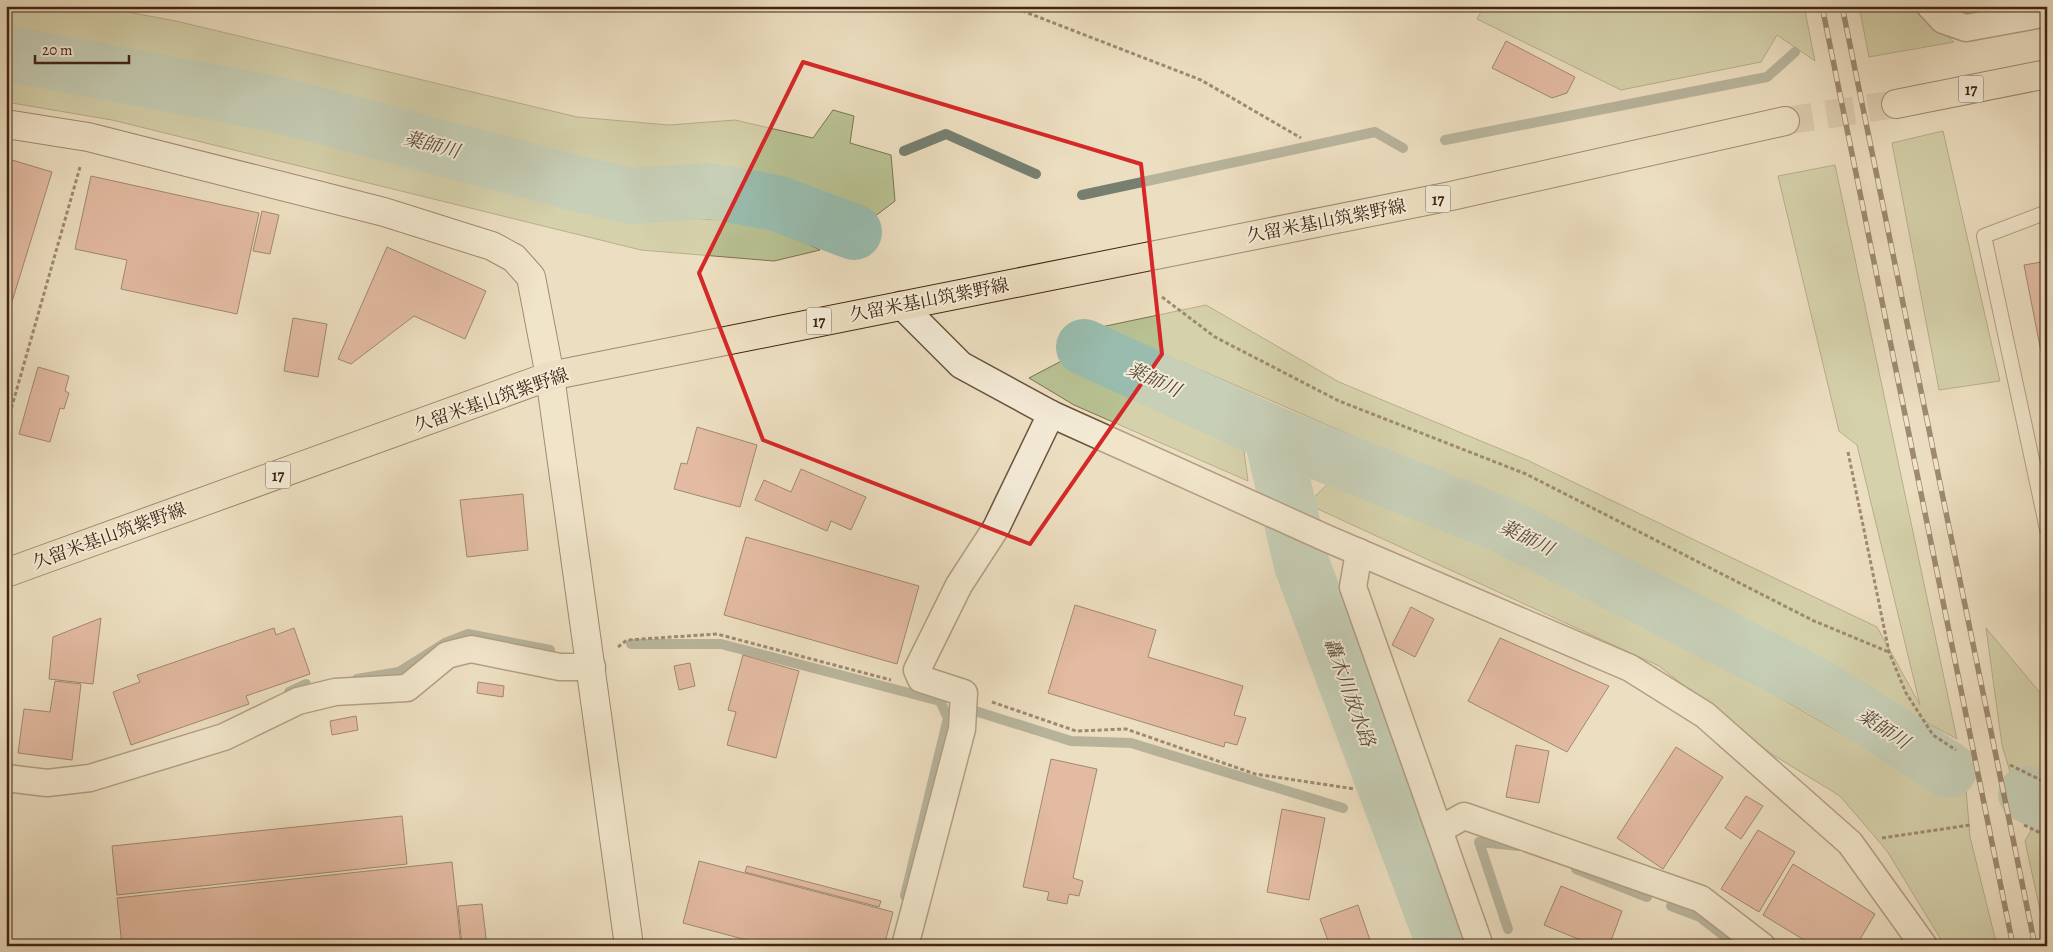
<svg xmlns="http://www.w3.org/2000/svg" width="2053" height="952" font-family="Alegreya,'Noto Serif JP',serif">
  <style>
    .green { fill: #b8c192; stroke: #7c7252 }
    .lines { fill: none; stroke-linecap: round; stroke-linejoin: round }
    .stream { stroke: #767f70; stroke-width: 10 }
    .river { stroke: #99bcae; stroke-width: 56 }
    .building { fill: #d7907e; stroke: #412412 }
    .primary-tunnel { stroke: #cab99d; stroke-width: 28; stroke-dasharray: 28 14; stroke-linecap: butt }
    .lane-casing { stroke: #6c523e; stroke-width: 16 }
    .street-casing { stroke: #6c523e; stroke-width: 29 }
    .secondary-casing { stroke: #412412; stroke-width: 30 }
    .primary-casing { stroke: #412412; stroke-width: 30 }
    .path { stroke: #412412; stroke-width: 3; stroke-dasharray: 4 2.5; stroke-linecap: butt }
    .lane { stroke: #f3ead6; stroke-width: 14 }
    .street { stroke: #f3ead6; stroke-width: 26 }
    .secondary { stroke: #f3ead6; stroke-width: 28 }
    .primary { stroke: #ecdec0; stroke-width: 28 }
    .rail-casing { stroke: #412412; stroke-width: 5.5 }
    .rail { stroke: #f3ead6; stroke-width: 4; stroke-dasharray: 11; stroke-linecap: butt }
    .marked { fill: none; stroke: #d62828; stroke-width: 4; stroke-linejoin: round }
    .labels { text-anchor: middle; stroke-width: 4; stroke-linejoin: round; paint-order: stroke }
    .shield { fill: #f3ead6; stroke: #765f4d; stroke-width: 1 }
    .shield-label { font-size: 16px; font-weight: bold; fill: #412412 }
    .street-label { font-size: 18px; fill: #412412; stroke: #f3ead6 }
    .water-label { font-size: 19px; font-style: italic; fill: #574a39; stroke: #f3ead6 }
  </style>
  <rect width="100%" height="100%" fill="#ecdec0"/>
  <filter id="stains"><feTurbulence type="fractalNoise" baseFrequency=".004" numOctaves="4"/><feColorMatrix values="0 0 0 0 .2 0 0 0 0 .09 0 0 0 0 .02 0 0 0 .5 -.17"/></filter>
  <radialGradient id="worn" r=".72"><stop offset=".6" stop-color="#630" stop-opacity="0"/><stop offset="1" stop-color="#630" stop-opacity=".3"/></radialGradient>
  <!-- green -->
  <g class="green">
    <polygon points="6,6 95,6 176,21 577,117 669,125 735,120 813,138 833,110 854,116 850,143 891,155 895,201 870,220 790,181 742,170 627,172 175,61 6,31"/>
    <polygon points="1484,6 1804,6 1815,61 1777,35 1761,62 1621,90 1477,19"/>
    <polygon points="1859,6 1918,6 1919,13 1954,42 1869,57"/>
    <polygon points="6,76 142,99 610,215 763,222 820,250 774,261 641,250 112,120 6,102"/>
    <polygon points="1943,131 2000,381 1939,390 1892,143"/>
    <polygon points="1835,165 1957,739 1579,534 1101,327 1206,305 1339,382 1529,461 1877,627 1920,705 1857,445 1839,431 1778,176"/>
    <polygon points="1069,357 1243,444 1248,481 1074,405 1029,378"/>
    <polygon points="1332,480 1521,547 1921,780 1966,789 1970,837 1997,946 1945,946 1887,851 1840,796 1773,755 1659,666 1307,504"/>
    <polygon points="1986,628 2047,701 2047,790 2011,775 2002,745"/>
    <polygon points="2034,825 2047,831 2047,942 2025,841"/>
  </g>
  <g class="lines">
    <!-- stream -->
    <g class="stream">
      <polyline points="1445,140 1767,77 1795,52"/>
      <polyline points="904,151 946,134 1036,174"/>
      <polyline points="1082,195 1375,132 1403,148"/>
      <polyline points="631,644 721,644 940,701 948,718 905,896"/>
      <polyline points="357,679 399,672 445,643 468,634 550,650"/>
      <polyline points="289,692 306,684"/>
      <polyline points="975,711 1071,741 1131,743 1343,808"/>
      <polyline points="1576,869 1647,897"/>
      <polyline points="1671,906 1700,917 1737,946"/>
      <polyline points="1508,929 1479,842 1519,846"/>
    </g>
    <!-- river -->
    <g class="river">
      <polyline points="6,53 280,105 567,181 631,196 711,191 776,203 854,232"/>
      <polyline points="1084,347 1271,433 1503,525 1821,688 1949,770"/>
      <polyline points="1271,433 1302,565 1445,946"/>
      <polyline points="2026,794 2047,804"/>
    </g>
  </g>
  <!-- building -->
  <g class="building">
    <polygon points="1506,41 1575,77 1567,93 1552,98 1492,68"/>
    <polygon points="12,160 52,172 6,321 6,180"/>
    <polygon points="91,176 259,213 237,314 121,289 127,260 75,249"/>
    <polygon points="262,211 279,215 270,254 253,251"/>
    <polygon points="387,247 486,291 465,339 414,316 351,364 338,359"/>
    <polygon points="2047,261 2047,382 2024,265"/>
    <polygon points="293,318 327,324 318,377 284,371"/>
    <polygon points="38,367 69,376 65,391 69,393 64,409 60,408 50,442 19,434"/>
    <polygon points="697,427 757,445 740,507 674,489 681,463 687,464"/>
    <polygon points="801,469 866,497 851,530 831,521 827,531 755,500 764,480 791,492"/>
    <polygon points="523,494 528,550 467,557 460,500"/>
    <polygon points="746,537 919,586 897,664 724,615"/>
    <polygon points="1075,605 1156,630 1148,657 1243,686 1234,715 1246,718 1237,745 1225,742 1224,747 1048,693"/>
    <polygon points="1411,607 1434,619 1415,657 1392,645"/>
    <polygon points="101,618 93,684 49,679 53,637"/>
    <polygon points="274,628 276,635 294,628 310,674 246,696 249,704 131,745 113,692 140,682 137,675"/>
    <polygon points="1500,638 1609,686 1567,752 1468,701"/>
    <polygon points="743,655 799,671 776,758 727,745 736,712 728,710"/>
    <polygon points="690,663 695,686 679,690 674,666"/>
    <polygon points="55,681 81,684 72,760 18,753 24,709 50,712"/>
    <polygon points="478,682 504,686 503,697 477,693"/>
    <polygon points="356,716 358,730 332,735 330,721"/>
    <polygon points="1516,745 1549,751 1539,803 1506,797"/>
    <polygon points="1676,747 1723,777 1663,869 1617,838"/>
    <polygon points="1051,759 1097,769 1073,878 1083,881 1079,896 1069,894 1067,904 1047,900 1049,892 1023,887"/>
    <polygon points="1746,796 1763,806 1741,839 1725,828"/>
    <polygon points="1282,809 1325,818 1309,900 1267,892"/>
    <polygon points="402,816 407,864 117,895 112,846"/>
    <polygon points="1758,830 1795,852 1759,912 1721,889"/>
    <polygon points="699,861 893,912 884,946 769,946 683,923"/>
    <polygon points="452,862 461,946 122,946 117,898"/>
    <polygon points="1793,864 1875,914 1856,946 1814,946 1763,915"/>
    <polygon points="747,866 881,901 879,907 745,872"/>
    <polygon points="1561,886 1622,911 1609,946 1595,946 1544,925"/>
    <polygon points="482,904 487,946 462,946 458,906"/>
    <polygon points="1358,905 1372,946 1330,946 1320,919"/>
  </g>
  <g class="lines">
    <!-- primary-tunnel -->
    <polyline class="primary-tunnel" points="1785,121 1896,104"/>
    <defs>
      <polyline id="lane" points="2047,212 1984,236 2047,529"/>
      <g id="street">
        <polyline points="1930,6 1943,20 1966,28 2047,13"/>
        <polyline points="901,305 961,365 1051,414 1328,539 1630,668 1705,715 1850,843 1924,946"/>
        <polyline points="1359,552 1353,587 1480,946"/>
        <polyline points="6,778 47,783 90,778 224,737 298,701 335,692 407,688 447,655 471,649 560,667 592,667"/>
        <polyline points="1439,830 1464,816 1701,899 1762,946"/>
        <polyline points="905,946 962,729 964,693 921,679 917,670 959,585 996,528 1051,414"/>
      </g>
      <polyline id="secondary" points="6,124 88,137 384,212 492,246 514,258 531,277 550,376 629,946"/>
      <g id="primary">
        <polyline points="1896,104 2047,74"/>
        <polyline points="6,573 550,376 1451,196 1785,121"/>
      </g>
    </defs>
    <!-- lane casing -->
    <use href="#lane" class="lane-casing"/>
    <!-- street casing -->
    <use href="#street" class="street-casing"/>
    <!-- secondary casing -->
    <use href="#secondary" class="secondary-casing"/>
    <!-- primary casing -->
    <use href="#primary" class="primary-casing"/>
    <!-- path -->
    <g class="path">
      <polyline points="1010,6 1201,80 1301,138"/>
      <polyline points="1162,297 1215,337 1339,401 1526,474 1814,621 1889,652"/>
      <polyline points="6,427 80,167"/>
      <polyline points="1848,452 1889,652 1906,693 1933,735 1956,750"/>
      <polyline points="618,647 627,640 717,634 891,680"/>
      <polyline points="992,702 1076,731 1126,729 1255,774 1355,789"/>
      <polyline points="2010,765 2047,783"/>
      <polyline points="2024,825 2047,836"/>
      <polyline points="1882,838 1970,825"/>
    </g>
    <!-- lane -->
    <use href="#lane" class="lane"/>
    <!-- street -->
    <use href="#street" class="street"/>
    <!-- secondary -->
    <use href="#secondary" class="secondary"/>
    <!-- primary -->
    <use href="#primary" class="primary"/>
    <defs>
      <g id="rail">
        <polyline points="1822,6 2013,946"/>
        <polyline points="1842,6 2035,946"/>
      </g>
    </defs>
    <!-- rail casing -->
    <use href="#rail" class="rail-casing"/>
    <!-- rail -->
    <use href="#rail" class="rail"/>
  </g>
  <!-- marked area -->
  <path d="M0 0H2053V952H0ZM803,62L1141,164L1162,354L1030,544L763,440L699,273Z" fill="#ecdec0" fill-opacity=".55" fill-rule="evenodd"/>
  <path class="marked" d="M803,62L1141,164L1162,354L1030,544L763,440L699,273Z"/>
  <g class="labels">
    <!-- shield labels -->
    <g class="shield">
      <rect x="1958.5" y="75.5" width="25" height="27" rx="4"/>
      <rect x="1425.5" y="185.5" width="25" height="27" rx="4"/>
      <rect x="806.5" y="307.5" width="25" height="27" rx="4"/>
      <rect x="265.5" y="461.5" width="25" height="27" rx="4"/>
    </g>
    <g class="shield-label">
      <text x="1971" y="95">17</text>
      <text x="1438" y="205">17</text>
      <text x="819" y="327">17</text>
      <text x="278" y="481">17</text>
    </g>
    <!-- street labels -->
    <g class="street-label">
      <text transform="translate(1326 221) rotate(-11)" y="6">久留米基山筑紫野線</text>
      <text transform="translate(929 300) rotate(-11)" y="6">久留米基山筑紫野線</text>
      <text transform="translate(491 400) rotate(-19)" y="6">久留米基山筑紫野線</text>
      <text transform="translate(109 536) rotate(-20)" y="6">久留米基山筑紫野線</text>
    </g>
    <!-- water labels -->
    <g class="water-label">
      <text transform="translate(432 144) rotate(15)" y="7">薬師川</text>
      <text transform="translate(1154 379) rotate(25)" y="7">薬師川</text>
      <text transform="translate(1527 537) rotate(26)" y="7">薬師川</text>
      <text transform="translate(1350 692) rotate(70)" y="7">轟木川放水路</text>
      <text transform="translate(1884 728) rotate(33)" y="7">薬師川</text>
    </g>
  </g>
  <!-- margin -->
  <rect width="2053" height="952" fill="none" stroke="#ecdec0" stroke-width="25"/>
  <rect x="8" y="8" width="2038" height="937" fill="none" stroke="#412412" stroke-width="2.5"/>
  <rect x="12" y="12" width="2028" height="927" fill="none" stroke="#412412"/>
  <!-- scale -->
  <path d="M35 55v8h94v-8" fill="none" stroke="#412412" stroke-width="2.5"/>
  <text x="42" y="55" font-size="15" fill="#412412" stroke="#f3ead6" stroke-width="4" paint-order="stroke">20 m</text>
  <rect width="100%" height="100%" filter="url(#stains)"/>
  <rect width="100%" height="100%" fill="url(#worn)"/>
</svg>
